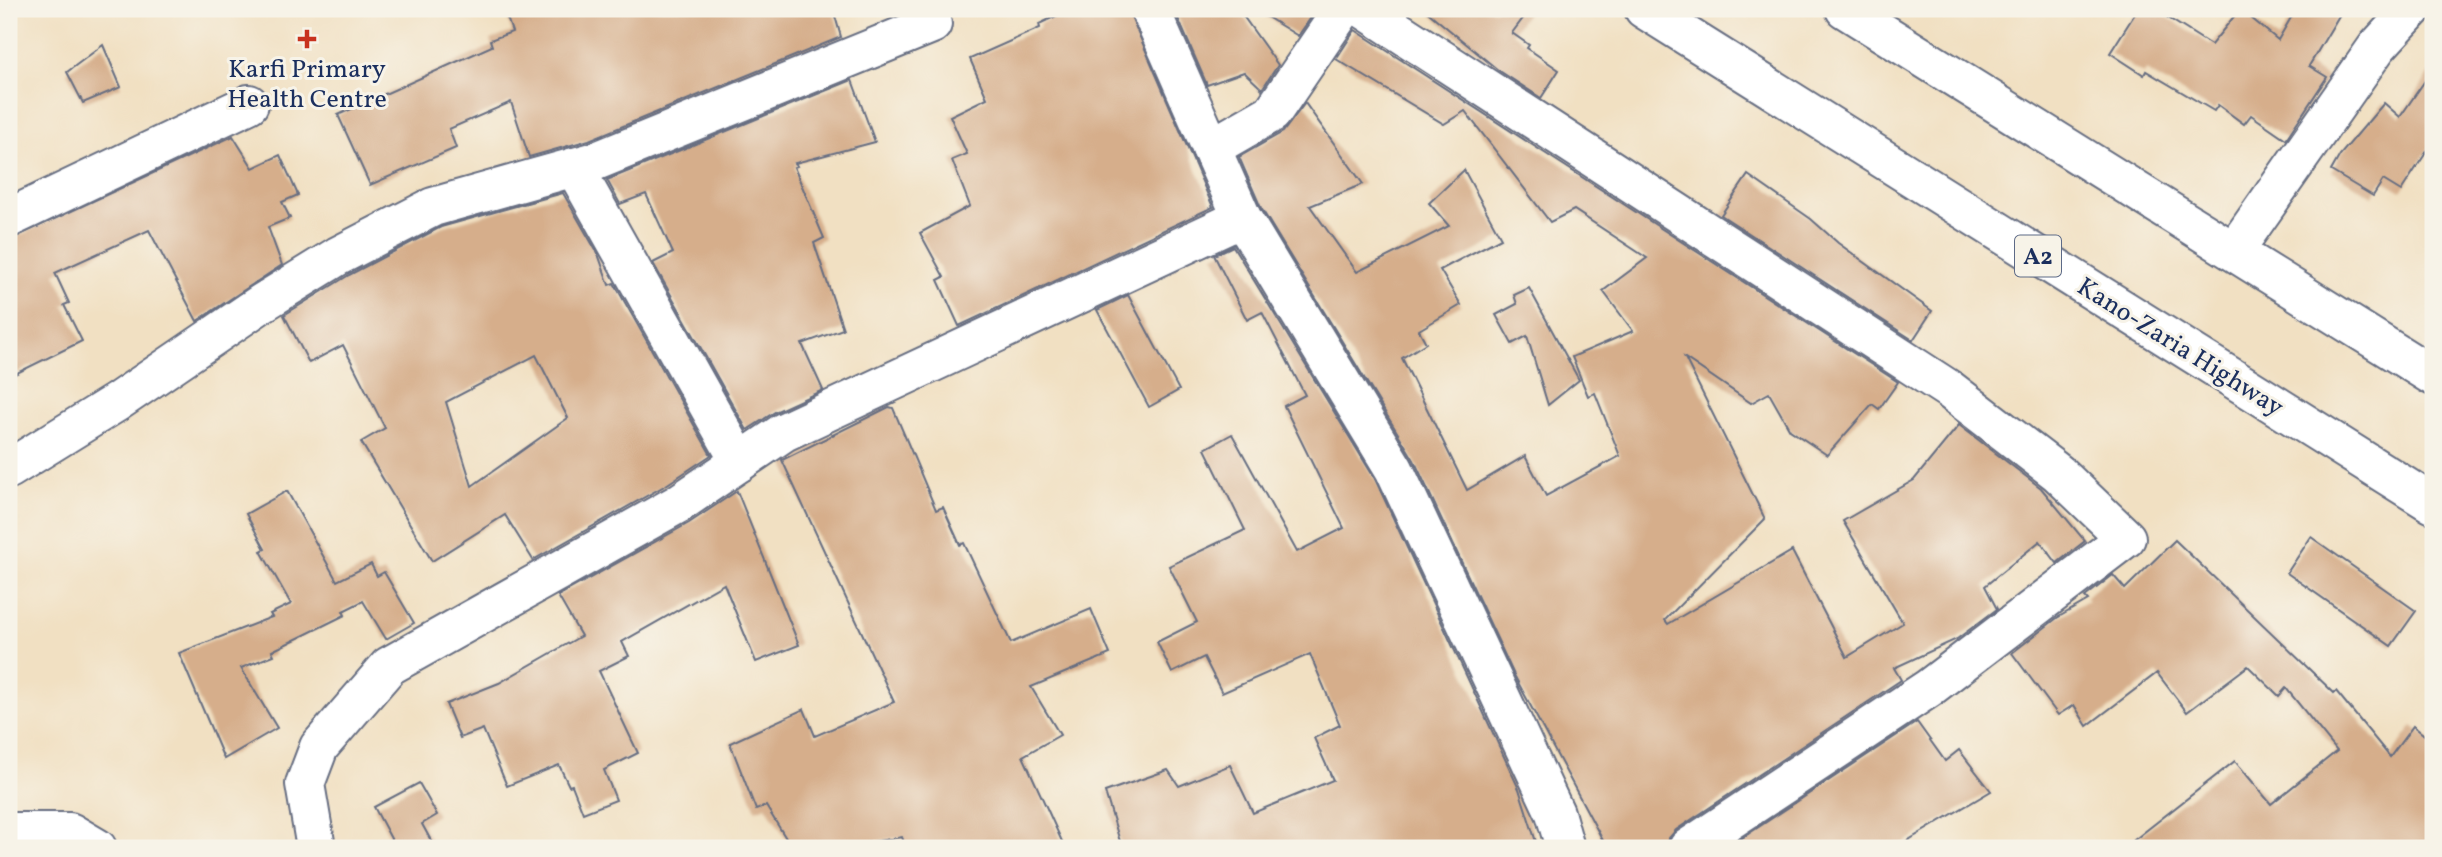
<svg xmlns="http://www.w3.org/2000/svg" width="2442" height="857" font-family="Vollkorn,serif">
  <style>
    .building { fill: #d6ae8b; fill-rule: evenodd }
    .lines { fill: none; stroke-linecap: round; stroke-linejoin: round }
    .street-casing { stroke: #666d81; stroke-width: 42 }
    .highway-casing { stroke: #666d81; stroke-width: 42 }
    .street { stroke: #fff; stroke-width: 38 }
    .highway { stroke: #fff; stroke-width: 38 }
    .poi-dot { fill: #c8321e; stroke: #f7f3e8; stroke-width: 2.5 }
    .labels { text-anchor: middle; stroke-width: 6; stroke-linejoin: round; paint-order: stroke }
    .shield { fill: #f7f3e8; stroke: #5d6a87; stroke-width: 2 }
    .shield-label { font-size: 24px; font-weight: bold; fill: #1b2f5e }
    .poi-label { font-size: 26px; fill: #1b2f5e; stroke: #f7f3e8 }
    .street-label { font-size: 26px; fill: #1b2f5e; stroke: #f7f3e8 }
  </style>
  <rect width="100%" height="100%" fill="#f7f3e8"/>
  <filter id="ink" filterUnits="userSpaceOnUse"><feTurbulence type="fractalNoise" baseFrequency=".0143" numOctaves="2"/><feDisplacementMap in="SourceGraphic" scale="14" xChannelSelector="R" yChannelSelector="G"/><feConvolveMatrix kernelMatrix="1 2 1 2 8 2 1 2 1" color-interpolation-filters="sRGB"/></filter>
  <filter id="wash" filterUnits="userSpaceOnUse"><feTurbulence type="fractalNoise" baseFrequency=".00686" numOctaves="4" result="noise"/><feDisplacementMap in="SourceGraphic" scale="28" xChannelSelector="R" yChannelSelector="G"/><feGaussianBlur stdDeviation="1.57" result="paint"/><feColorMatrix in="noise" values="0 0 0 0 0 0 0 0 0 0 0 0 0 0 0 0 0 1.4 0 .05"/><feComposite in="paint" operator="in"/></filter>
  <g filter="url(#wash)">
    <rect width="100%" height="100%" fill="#f1e0c2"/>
    <g id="blocks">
      <!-- building -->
      <g class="building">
        <polygon points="504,9 833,9 841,37 589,140 529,157 511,102 449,129 456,148 370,185 338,115 492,46 490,40 512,32"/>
        <polygon points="1071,9 1128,9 1213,207 959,326 938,280 944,277 920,233 970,206 952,160 967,154 950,116 987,98 970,59 1040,28 1039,24"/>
        <polygon points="1174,9 1238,9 1278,65 1262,89 1244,72 1207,85"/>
        <polygon points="1254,9 1317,9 1298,36"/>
        <polygon points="1424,9 1530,9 1512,33 1529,45 1527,48 1559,70 1541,98 1498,70"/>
        <polygon points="2138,9 2154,9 2211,45 2240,9 2278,40 2296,9 2343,9 2309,66 2327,77 2286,139 2251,115 2244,124 2218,105 2214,111 2146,71 2144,75 2110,53"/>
        <polygon points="1355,30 1898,382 1879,409 1872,404 1827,455 1790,430 1769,393 1751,403 1685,358 1765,519 1665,620 1668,624 1792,551 1847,657 1903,623 1843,521 1914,480 1959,425 2041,488 2085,541 2057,563 2040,541 1985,586 1997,609 1957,639 1894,668 1901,680 1676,830 1669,838 1666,848 1607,848 1514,675 1414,460 1261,208 1239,157 1283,132 1305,103 1363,184 1310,206 1357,272 1449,226 1429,203 1464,170 1501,238 1440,270 1461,305 1419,330 1426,343 1402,358 1467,490 1525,456 1546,496 1620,456 1595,393 1588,396 1572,357 1633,331 1603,291 1647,258 1574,210 1550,222 1465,111 1444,124 1336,59"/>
        <polygon points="103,45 121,87 83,103 67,72"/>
        <polygon points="2433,69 2433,142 2401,191 2383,180 2373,196 2331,171 2340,155 2384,103 2400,117"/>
        <polygon points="852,80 875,142 795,163 797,166 794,167 824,238 814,243 843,329 802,344 823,390 775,412 747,430 653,263 673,253 646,194 620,204 607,180"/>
        <polygon points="233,136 253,168 280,155 298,195 282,202 290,218 268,227 282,265 197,321 149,230 55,273 69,303 64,305 82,341 9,377 9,240"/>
        <polygon points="1748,175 1811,219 1838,243 1932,311 1913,340 1721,215"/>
        <path d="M563,193L598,254L609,285L614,283L711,455L666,485L533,560L505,515L432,561L361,442L385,428L343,345L309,363L284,315L349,275L441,227ZM536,355L568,418L472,486L446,402Z"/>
        <polygon points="1233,246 1375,479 1519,789 1538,848 1122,848 1105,792 1168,770 1179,786 1230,765 1253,813 1333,780 1314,738 1340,725 1310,654 1222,693 1204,657 1172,673 1157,642 1197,622 1169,566 1245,530 1205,449 1232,434 1297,552 1344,528 1284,406 1305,395 1262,312 1247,320 1214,255"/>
        <polygon points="1529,288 1579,380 1548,405 1527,336 1512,344 1496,315 1517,304 1514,295"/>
        <polygon points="1128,295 1179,390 1149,407 1097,310"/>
        <polygon points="889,407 893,408 936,510 943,507 960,545 964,543 1011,643 1091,609 1110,654 1031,687 1060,735 1023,756 1065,848 906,848 902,837 836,848 792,848 766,806 756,810 730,743 804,709 815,736 894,702 782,460"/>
        <polygon points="287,491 337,581 371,564 377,576 384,572 414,623 386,639 363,601 343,611 345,615 272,651 274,655 241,668 277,728 224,759 179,653 272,617 270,614 291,604 261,551 265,549 246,514"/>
        <polygon points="737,491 799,645 756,662 724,584 622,642 629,656 599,671 638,753 604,770 616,800 583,813 572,785 569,786 559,765 507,786 483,729 460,738 446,704 499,683 581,636 558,596 689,523"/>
        <polygon points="2311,537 2416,611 2391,646 2287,573"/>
        <polygon points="2175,540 2334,693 2336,691 2390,757 2413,726 2433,742 2433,848 2124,848 2235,761 2271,804 2337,751 2286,688 2279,696 2248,666 2187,712 2157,673 2087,726 2074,705 2058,715 2012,653 2057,618 2088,600 2085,597 2113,575 2125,589"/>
        <polygon points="1917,722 1945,761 1959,750 1991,791 1895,848 1727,848"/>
        <polygon points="419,783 437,815 422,824 435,848 396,848 374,807"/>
      </g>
    </g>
  </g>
  <g filter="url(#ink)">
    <use href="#blocks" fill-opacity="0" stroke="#666d81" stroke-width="2"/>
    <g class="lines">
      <defs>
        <g id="street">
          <polyline points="1150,9 1242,218 1394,469 1555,813 1565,848"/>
          <polyline points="1364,9 1950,390 2058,473 2126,538 1929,688 1688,848"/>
          <polyline points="1211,148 1272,113 1343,9"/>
          <polyline points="574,167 740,462"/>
          <polyline points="9,218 249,104"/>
          <polyline points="2234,251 2377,47 2412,9"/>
          <polyline points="9,469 117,402 262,303 338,256 433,207 596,161 932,24"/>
          <polyline points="9,832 70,832 97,848"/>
          <polyline points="316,848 305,784 319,747 389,666 678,504 784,432 1242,218"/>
        </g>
        <g id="highway">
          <polyline points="1644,9 2433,504"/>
          <polyline points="1845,9 2433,376"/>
        </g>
      </defs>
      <!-- street casing -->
      <use href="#street" class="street-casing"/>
      <!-- highway casing -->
      <use href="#highway" class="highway-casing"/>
      <!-- street -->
      <use href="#street" class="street"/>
      <!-- highway -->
      <use href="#highway" class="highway"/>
    </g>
  </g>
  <!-- markers -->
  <path class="poi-dot" d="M303.5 28.5h7v7h7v7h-7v7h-7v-7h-7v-7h7z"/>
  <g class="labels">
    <!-- shield labels -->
    <rect class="shield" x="2015" y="235.5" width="46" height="41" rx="5"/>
    <g class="shield-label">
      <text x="2038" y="264">A2</text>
    </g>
    <!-- poi labels -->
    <g class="poi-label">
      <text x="307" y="77">Karfi Primary<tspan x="307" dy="30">Health Centre</tspan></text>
    </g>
    <!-- street labels -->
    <g class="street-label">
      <text transform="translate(2181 346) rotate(32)" y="9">Kano-Zaria Highway</text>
    </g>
  </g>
  <!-- margin -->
  <rect width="2442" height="857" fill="none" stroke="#f7f3e8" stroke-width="35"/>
</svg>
